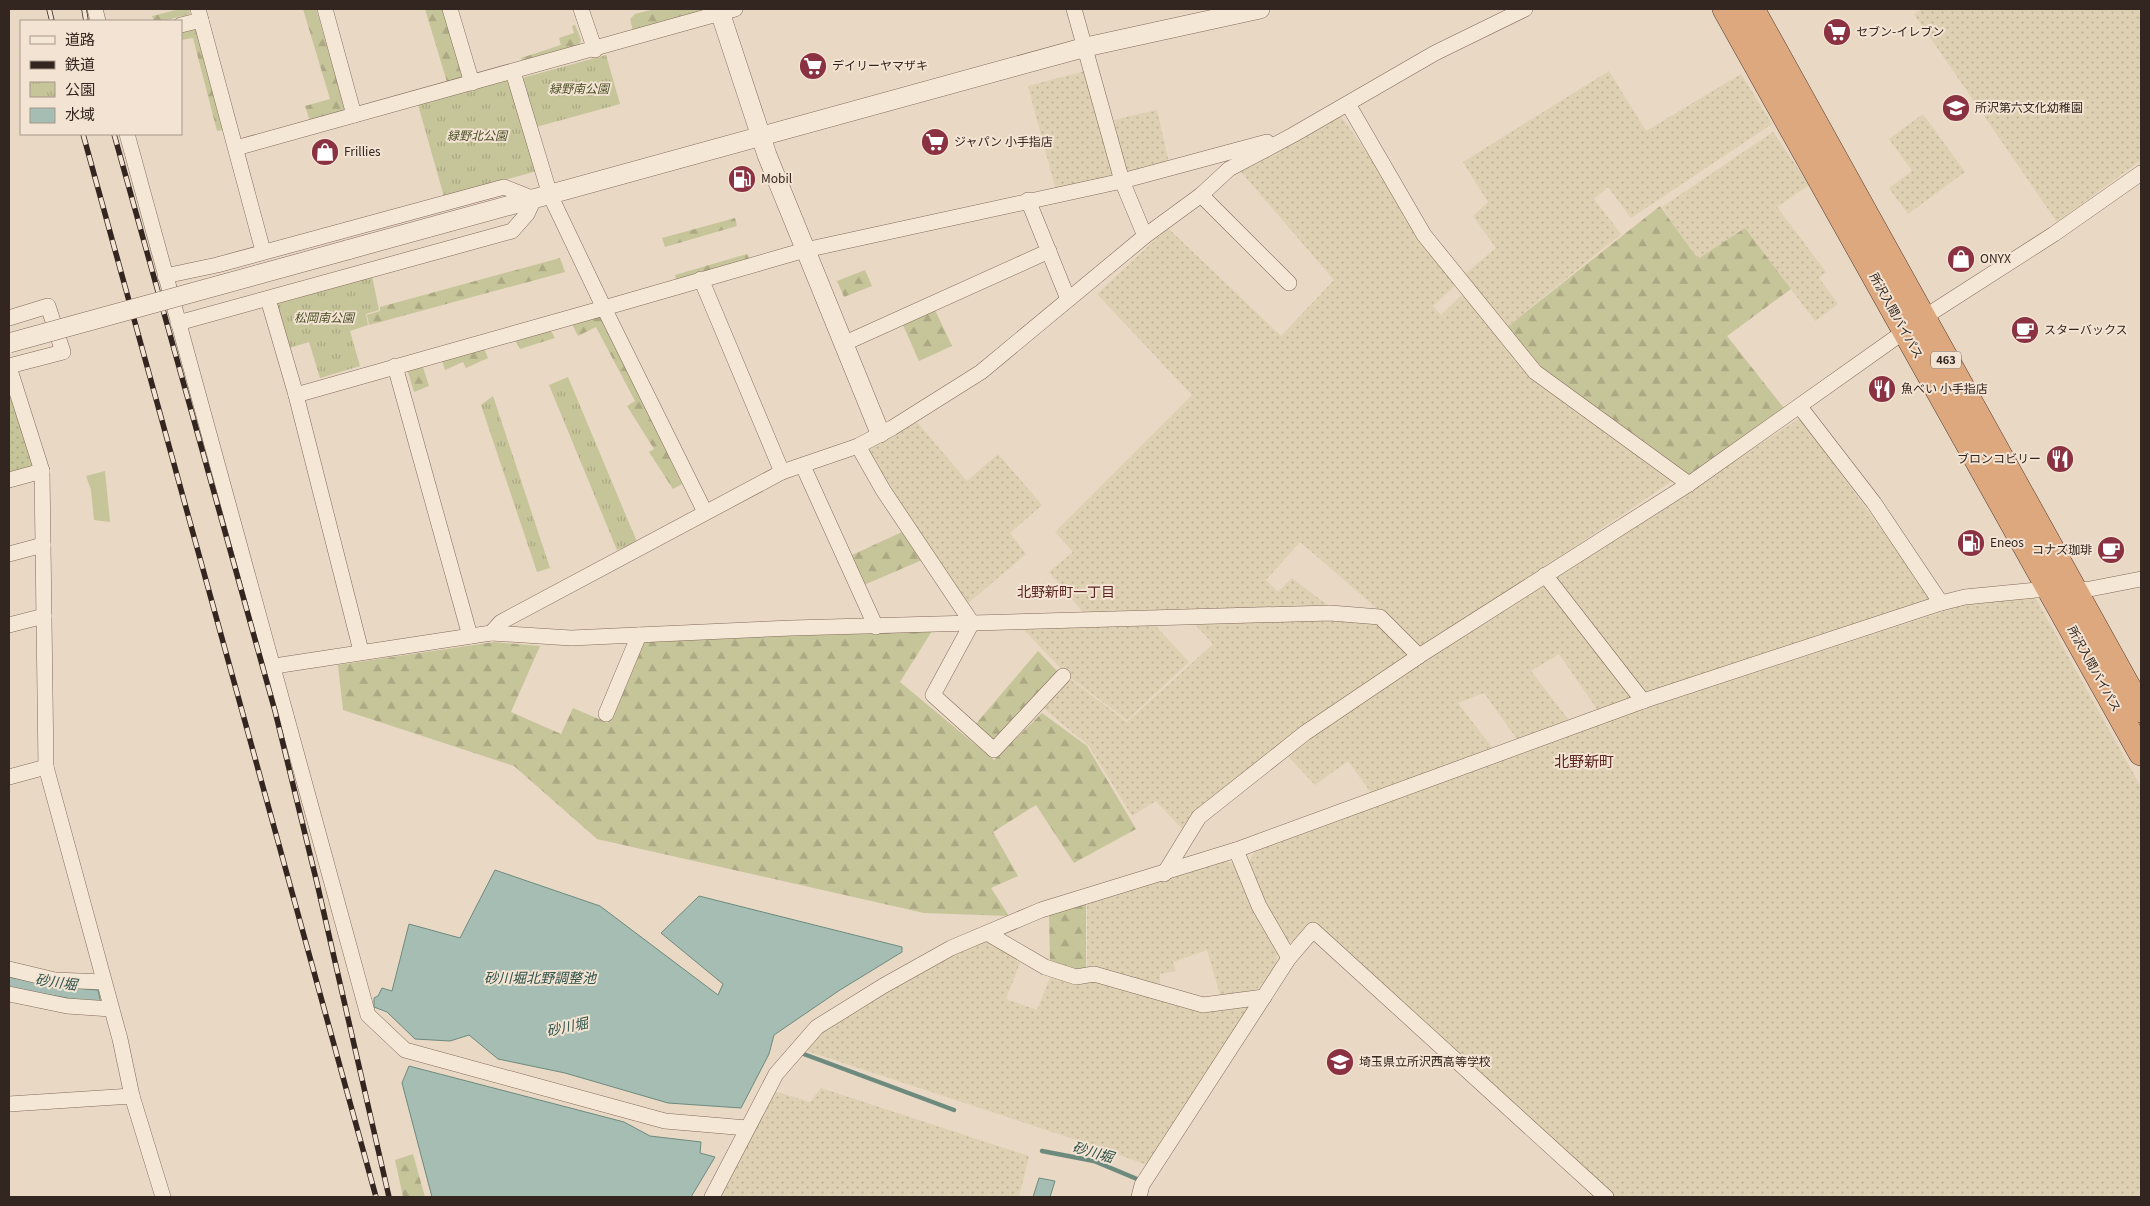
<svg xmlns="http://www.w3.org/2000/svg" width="2150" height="1206" font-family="Georgia,'Noto Sans JP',serif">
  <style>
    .farmland { fill: url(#farmland-dots) }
    .grass { fill: #c6c499 }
    .forest { fill: url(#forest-firs) }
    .park { fill: url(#park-tufts) }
    .garden { fill: url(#garden-dots) }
    .water { fill: #a5bdb2; stroke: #6d8a7e }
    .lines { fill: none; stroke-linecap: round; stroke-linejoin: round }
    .stream { stroke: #6d8a7e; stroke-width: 4.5 }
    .minor-casing { stroke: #826a5c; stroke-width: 16 }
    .tertiary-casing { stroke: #826a5c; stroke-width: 20 }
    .trunk-casing { stroke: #503930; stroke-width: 26 }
    .minor { stroke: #f5e7d6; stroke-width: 15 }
    .tertiary { stroke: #f5e7d6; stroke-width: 19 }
    .trunk { stroke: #dda87e; stroke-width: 25 }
    .rail-casing { stroke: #33251f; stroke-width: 5.5 }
    .rail { stroke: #f2e3d2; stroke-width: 4; stroke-dasharray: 11; stroke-linecap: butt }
    .tertiary-bridge-casing { stroke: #826a5c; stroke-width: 20; stroke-linecap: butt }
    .tertiary-bridge { stroke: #f5e7d6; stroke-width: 19 }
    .labels { text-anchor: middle; stroke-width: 4; stroke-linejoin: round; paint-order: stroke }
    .shield { fill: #f2e3d2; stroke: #6c5e55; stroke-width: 1 }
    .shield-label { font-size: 11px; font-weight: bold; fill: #33251f }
    .poi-label { font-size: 12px; fill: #33251f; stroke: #f2e3d2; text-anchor: start }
    .park-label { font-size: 12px; font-style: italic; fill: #4b4e27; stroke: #f2e3d2 }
    .street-label { font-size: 12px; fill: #33251f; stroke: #f2e3d2 }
    .neighbourhood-label { font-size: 14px; fill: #5c2522; stroke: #f2e3d2 }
    .water-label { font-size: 14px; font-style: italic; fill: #2f524a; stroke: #f2e3d2 }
    .quarter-label { font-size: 15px; fill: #5c2522; stroke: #f2e3d2 }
  </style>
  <defs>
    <pattern id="farmland-dots" width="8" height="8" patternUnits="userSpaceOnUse" patternTransform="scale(1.25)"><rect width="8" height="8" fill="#ded0b2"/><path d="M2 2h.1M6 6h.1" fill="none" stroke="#bfb299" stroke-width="1.8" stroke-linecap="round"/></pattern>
    <pattern id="forest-firs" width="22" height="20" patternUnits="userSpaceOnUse" patternTransform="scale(1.25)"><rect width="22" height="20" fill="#c6c499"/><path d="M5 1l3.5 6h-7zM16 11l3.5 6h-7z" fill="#aba883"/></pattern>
    <pattern id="park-tufts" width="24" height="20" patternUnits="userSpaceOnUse" patternTransform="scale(1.25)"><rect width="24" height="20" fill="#c6c499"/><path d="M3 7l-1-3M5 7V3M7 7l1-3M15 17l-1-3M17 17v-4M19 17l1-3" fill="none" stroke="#aba883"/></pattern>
    <pattern id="garden-dots" width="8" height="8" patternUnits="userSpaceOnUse" patternTransform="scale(1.25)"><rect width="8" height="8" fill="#c6c499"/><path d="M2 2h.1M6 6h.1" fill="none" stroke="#aba883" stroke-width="1.8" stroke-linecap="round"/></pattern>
  </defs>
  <rect width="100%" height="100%" fill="#e9d8c4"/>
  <!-- farmland -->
  <g class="farmland">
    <polygon points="1922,9 2141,9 2141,160 2057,222 1914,14"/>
    <polygon points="1085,71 1113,175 1056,190 1028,86"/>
    <polygon points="1609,71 1646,131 1741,74 1772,124 1631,218 1608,187 1594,199 1621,234 1502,331 1459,279 1496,248 1473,216 1488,202 1463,162"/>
    <polygon points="1157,110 1169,163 1126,173 1114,120"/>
    <polygon points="1338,112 1458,283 1433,306 1441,315 1467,290 1675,479 1420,651 1380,611 1300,542 1266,580 1278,592 1292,578 1331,608 1087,617 1049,572 1073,552 1055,532 1192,395 1097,294 1168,228 1281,336 1334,280 1236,166"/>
    <polygon points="1923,114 1965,172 1908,214 1889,188 1912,171 1889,139"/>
    <polygon points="1773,132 1809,185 1777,207 1826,272 1819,278 1838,304 1815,321 1745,228 1698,260 1662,207"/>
    <polygon points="1800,418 1935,603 1646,696 1555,577"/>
    <polygon points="917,422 967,481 998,454 1042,505 1010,533 1026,554 965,606 866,451"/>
    <polygon points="1544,581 1636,699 1599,712 1559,654 1531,671 1571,723 1519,742 1484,693 1458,703 1494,750 1372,794 1348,761 1315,785 1285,753"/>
    <polygon points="2035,597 2141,787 2141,1197 1612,1197 1387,994 1315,922 1312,922 1294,942 1285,940 1274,922 1249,862 1255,850 1588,727 1969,603"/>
    <polygon points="1330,617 1379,620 1414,655 1188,835 1156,801 1132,816 1089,746 1042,707 1066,676 1127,722 1213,644 1194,623"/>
    <polygon points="1152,622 1189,662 1127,720 1068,676 1023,629"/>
    <polygon points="1226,861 1237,866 1261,926 1277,951 1276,966 1257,989 1245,996 1221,998 1207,950 1173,962 1176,971 1160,974 1160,989 1087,971 1087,899"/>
    <polygon points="984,940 993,942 1020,963 1006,999 1037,1010 1052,973 1093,977 1170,999 1253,1006 1147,1165 1098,1147 804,1050 828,1026 925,969"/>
    <polygon points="821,1088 1029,1156 1019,1197 718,1197 774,1091 810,1102"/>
  </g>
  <!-- grass -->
  <polygon class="grass" points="105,471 110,522 94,520 91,490 86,476"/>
  <!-- forest -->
  <g class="forest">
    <polygon points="180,9 189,9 190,14 163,21 154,21 152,16"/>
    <polygon points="303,9 316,9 347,114 311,124 305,106 330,99"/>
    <polygon points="425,9 443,9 463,77 447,82"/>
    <polygon points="569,9 581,40 578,47 523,64 521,58 561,45 559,38 574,33 572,26 575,25"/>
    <polygon points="655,9 699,9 700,12 633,31 630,19 635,14"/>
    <polygon points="197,29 223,130 217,131 193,38 181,40 181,33"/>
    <polygon points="1660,206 1698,259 1745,228 1791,289 1727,336 1787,412 1689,478 1535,372 1502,331"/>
    <polygon points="735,218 737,226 665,247 662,238"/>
    <polygon points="747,254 750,260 676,281 675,275"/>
    <polygon points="560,258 565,272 369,325 367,315 380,311 380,307"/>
    <polygon points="865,270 872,286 844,297 837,281"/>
    <polygon points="935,310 952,346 919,361 903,325"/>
    <polygon points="600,314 682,484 673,489 649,452 654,449 627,406 635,401 596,327 578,336 571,322"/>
    <polygon points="549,328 555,338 520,349 515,339"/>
    <polygon points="483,346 488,358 466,368 463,362 445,370 441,358"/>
    <polygon points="422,364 429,386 414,392 407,369"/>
    <polygon points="904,531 922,560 864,585 850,556"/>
    <polygon points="932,631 900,682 994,760 1042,713 1087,746 1136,829 1074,863 1036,805 993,832 1018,876 991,888 1009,916 924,913 597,839 514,766 343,710 338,665 494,642 540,646 511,712 561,734 573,708 608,723 644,639"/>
    <polygon points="1038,651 1060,674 996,745 975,725"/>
    <polygon points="1086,900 1086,972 1050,964 1049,914"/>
    <polygon points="413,1154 425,1197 403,1197 395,1160"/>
  </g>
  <!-- park -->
  <g class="park">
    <polygon points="606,55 620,104 536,127 522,78"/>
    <polygon points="511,75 537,171 444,197 417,101"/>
    <polygon points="372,276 379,310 366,314 368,325 350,331 360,366 320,378 309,342 286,349 275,303"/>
    <polygon points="568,377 637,542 617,550 549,385"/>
    <polygon points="493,396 550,568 537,572 481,405"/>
  </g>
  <!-- garden -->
  <polygon class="garden" points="9,388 34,461 30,468 9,474"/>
  <!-- water -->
  <g class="water">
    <polygon points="495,870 600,906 718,995 723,984 661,933 699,896 902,947 902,952 840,990 774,1035 769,1054 741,1108 668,1103 565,1073 498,1059 469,1035 450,1041 415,1039 387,1012 374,1007 374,998 378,996 382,988 392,991 409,924 460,938"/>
    <polygon points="9,977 54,986 98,990 101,1004 9,988"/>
    <polygon points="409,1066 624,1122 650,1136 701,1142 700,1153 715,1157 691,1197 432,1197 402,1083"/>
    <polygon points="1039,1178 1055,1181 1050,1197 1033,1197"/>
  </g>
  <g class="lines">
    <!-- stream -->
    <g class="stream">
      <polyline points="801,1053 954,1110"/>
      <polyline points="1042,1151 1094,1161 1137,1179"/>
    </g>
    <defs>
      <g id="minor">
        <polyline points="95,9 98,21"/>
        <polyline points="198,9 263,251"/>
        <polyline points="325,9 354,115"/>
        <polyline points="450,9 472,83"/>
        <polyline points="581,9 595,50"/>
        <polyline points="1074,9 1122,181 1145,236"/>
        <polyline points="181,25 201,20"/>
        <polyline points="1348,104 1424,235 1535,372 1689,484"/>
        <polyline points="127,134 368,1015 405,1050 665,1121 747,1128"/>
        <polyline points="236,148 735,9"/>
        <polyline points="1201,195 1289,283"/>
        <polyline points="1028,200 1068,299"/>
        <polyline points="165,276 217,265 504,187 534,199 527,214 512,231 178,323"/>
        <polyline points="701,279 782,472"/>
        <polyline points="268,299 296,395 361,651"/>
        <polyline points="9,318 48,306 63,352 9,366"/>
        <polyline points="1923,318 2054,234 2141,173"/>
        <polyline points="843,344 1049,251"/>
        <polyline points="395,366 470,636"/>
        <polyline points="9,367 42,471 46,767 120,1039 132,1096 163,1197"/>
        <polyline points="296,395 604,308 550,195 513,72"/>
        <polyline points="1800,407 1874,503 1941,603"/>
        <polyline points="858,446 883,490 972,623 933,695 994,750 1063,676"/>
        <polyline points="803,466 876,627"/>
        <polyline points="9,480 42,471"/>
        <polyline points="705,512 604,308 805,250 1122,181 1267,142"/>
        <polyline points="9,554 43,545"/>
        <polyline points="1545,575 1643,701"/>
        <polyline points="9,625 44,616"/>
        <polyline points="491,633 571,638 792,628 1330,613 1380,617 1419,656"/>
        <polyline points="275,668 281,665 491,633 501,622 782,472 858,446 892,428 981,372 1145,236 1201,195 1229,169 1293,135 1435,53 1525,9"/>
        <polyline points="606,714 639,635"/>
        <polyline points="9,777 46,767"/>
        <polyline points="1236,850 1259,906 1289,958"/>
        <polyline points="1164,874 1199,817 1305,733 1419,656 1689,484 1905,331"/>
        <polyline points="987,933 1045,967 1076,977 1094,974 1203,1005 1264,997"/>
        <polyline points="9,969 55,980 104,982"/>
        <polyline points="9,994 67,1006 111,1009"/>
        <polyline points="9,1104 132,1096"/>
        <polyline points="712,1197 776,1074 817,1027 883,986 951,948 1041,910 1236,850 1643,701 1941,603 1965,597 2036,590 2090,589 2141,579"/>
        <polyline points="1139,1197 1142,1185 1289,958 1313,930 1606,1197"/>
      </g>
      <g id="tertiary">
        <polyline points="719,9 767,155 880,433"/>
        <polyline points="347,250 1086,47 1260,9"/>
      </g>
      <g id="trunk">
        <polyline points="1725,9 2141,753"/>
        <polyline points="1752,9 2141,710"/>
      </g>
    </defs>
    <!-- minor casing -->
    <use href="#minor" class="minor-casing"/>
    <!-- tertiary casing -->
    <use href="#tertiary" class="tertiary-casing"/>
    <!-- trunk casing -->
    <use href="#trunk" class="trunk-casing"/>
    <!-- minor -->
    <use href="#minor" class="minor"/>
    <!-- tertiary -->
    <use href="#tertiary" class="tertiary"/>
    <!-- trunk -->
    <use href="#trunk" class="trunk"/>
    <defs>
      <g id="rail">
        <polyline points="49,9 52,21"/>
        <polyline points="84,9 86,21"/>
        <polyline points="83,134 376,1197"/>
        <polyline points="114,134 275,711 317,883 389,1197"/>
      </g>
    </defs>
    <!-- rail casing -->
    <use href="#rail" class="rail-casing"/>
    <!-- rail -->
    <use href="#rail" class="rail"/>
    <defs>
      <polyline id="tertiary-bridge" points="9,343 347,250"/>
    </defs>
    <!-- tertiary-bridge casing -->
    <use href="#tertiary-bridge" class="tertiary-bridge-casing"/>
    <!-- tertiary-bridge -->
    <use href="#tertiary-bridge" class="tertiary-bridge"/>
  </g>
  <!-- icons -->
  <defs>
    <symbol id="supermarket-disc" viewBox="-11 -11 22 22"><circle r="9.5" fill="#8b3242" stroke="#f2e3d2"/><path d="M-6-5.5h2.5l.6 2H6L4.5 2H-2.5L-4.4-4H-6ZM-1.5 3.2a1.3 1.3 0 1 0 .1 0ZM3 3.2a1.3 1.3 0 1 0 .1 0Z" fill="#fff"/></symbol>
    <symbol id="school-disc" viewBox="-11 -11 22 22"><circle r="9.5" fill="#8b3242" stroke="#f2e3d2"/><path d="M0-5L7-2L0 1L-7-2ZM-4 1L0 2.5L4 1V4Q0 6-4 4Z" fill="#fff"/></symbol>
    <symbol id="shop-disc" viewBox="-11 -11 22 22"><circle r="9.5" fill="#8b3242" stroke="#f2e3d2"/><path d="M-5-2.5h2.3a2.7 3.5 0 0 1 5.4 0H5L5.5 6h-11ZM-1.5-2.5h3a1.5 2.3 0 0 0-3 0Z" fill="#fff"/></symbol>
    <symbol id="fuel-disc" viewBox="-11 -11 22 22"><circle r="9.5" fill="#8b3242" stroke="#f2e3d2"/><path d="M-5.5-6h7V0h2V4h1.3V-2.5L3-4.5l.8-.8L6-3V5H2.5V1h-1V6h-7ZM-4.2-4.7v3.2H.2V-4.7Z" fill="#fff"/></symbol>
    <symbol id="cafe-disc" viewBox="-11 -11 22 22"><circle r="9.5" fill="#8b3242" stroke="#f2e3d2"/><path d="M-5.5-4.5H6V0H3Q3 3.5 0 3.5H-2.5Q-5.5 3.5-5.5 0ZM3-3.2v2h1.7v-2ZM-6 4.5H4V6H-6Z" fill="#fff"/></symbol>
    <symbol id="restaurant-disc" viewBox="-11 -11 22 22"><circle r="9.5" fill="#8b3242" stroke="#f2e3d2"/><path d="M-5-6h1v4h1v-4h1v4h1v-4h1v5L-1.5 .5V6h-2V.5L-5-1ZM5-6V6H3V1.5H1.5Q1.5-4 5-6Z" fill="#fff"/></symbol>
  </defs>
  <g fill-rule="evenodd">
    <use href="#supermarket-disc" x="1821" y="16" width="32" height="32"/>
    <use href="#supermarket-disc" x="797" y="50" width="32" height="32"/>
    <use href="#school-disc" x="1940" y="92" width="32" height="32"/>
    <use href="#supermarket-disc" x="919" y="126" width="32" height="32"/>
    <use href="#shop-disc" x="309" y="136" width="32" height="32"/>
    <use href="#fuel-disc" x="726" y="163" width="32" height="32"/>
    <use href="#shop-disc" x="1945" y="243" width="32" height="32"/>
    <use href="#cafe-disc" x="2009" y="314" width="32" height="32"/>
    <use href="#restaurant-disc" x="1866" y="373" width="32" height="32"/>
    <use href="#restaurant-disc" x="2044" y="443" width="32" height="32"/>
    <use href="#fuel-disc" x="1955" y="527" width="32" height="32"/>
    <use href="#cafe-disc" x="2095" y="534" width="32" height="32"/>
    <use href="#school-disc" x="1324" y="1046" width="32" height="32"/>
  </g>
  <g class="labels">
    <!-- shield labels -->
    <rect class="shield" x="1931" y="351.5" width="30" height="17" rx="4"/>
    <g class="shield-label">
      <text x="1946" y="364">463</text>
    </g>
    <!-- poi labels -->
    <g class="poi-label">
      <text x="1856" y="36">セブン-イレブン</text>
      <text x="832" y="70">デイリーヤマザキ</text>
      <text x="1975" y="112">所沢第六文化幼稚園</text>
      <text x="954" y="146">ジャパン 小手指店</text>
      <text x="344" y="156">Frillies</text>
      <text x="761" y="183">Mobil</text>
      <text x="1980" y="263">ONYX</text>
      <text x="2044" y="334">スターバックス</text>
      <text x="1901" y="393">魚べい 小手指店</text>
      <text x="2041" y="463" text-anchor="end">ブロンコビリー</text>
      <text x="1990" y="547">Eneos</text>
      <text x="2092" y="554" text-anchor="end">コナズ珈琲</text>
      <text x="1359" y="1066">埼玉県立所沢西高等学校</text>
    </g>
    <!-- park labels -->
    <g class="park-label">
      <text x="579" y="93">緑野南公園</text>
      <text x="477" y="140">緑野北公園</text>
      <text x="324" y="322">松岡南公園</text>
    </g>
    <!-- street labels -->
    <g class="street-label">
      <text transform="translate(1896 316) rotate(61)" y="4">所沢入間バイパス</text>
      <text transform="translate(2094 669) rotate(61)" y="4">所沢入間バイパス</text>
    </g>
    <!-- neighbourhood labels -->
    <g class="neighbourhood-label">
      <text x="1066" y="597">北野新町一丁目</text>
    </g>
    <!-- water labels -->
    <g class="water-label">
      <text x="540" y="983">砂川堀北野調整池</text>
      <text transform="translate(56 982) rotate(8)" y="5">砂川堀</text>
      <text transform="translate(567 1027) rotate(-12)" y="5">砂川堀</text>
      <text transform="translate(1093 1152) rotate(16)" y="5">砂川堀</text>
    </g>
    <!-- quarter labels -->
    <g class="quarter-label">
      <text x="1584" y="767">北野新町</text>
    </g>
  </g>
  <!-- border -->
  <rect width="2150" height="1206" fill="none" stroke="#33251f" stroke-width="20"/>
  <!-- legend -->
  <rect x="20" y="20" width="162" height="115" fill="#f2e3d2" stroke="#a6978a"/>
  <rect x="30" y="36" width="25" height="8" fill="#f5e7d6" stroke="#a6978a"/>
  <text x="65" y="45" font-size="15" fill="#33251f">道路</text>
  <rect x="30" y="61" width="25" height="8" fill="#33251f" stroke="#a6978a"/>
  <text x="65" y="70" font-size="15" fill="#33251f">鉄道</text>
  <rect x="30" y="82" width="25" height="15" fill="url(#park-tufts)" stroke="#a6978a"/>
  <text x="65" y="95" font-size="15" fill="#33251f">公園</text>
  <rect x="30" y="108" width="25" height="15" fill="#a5bdb2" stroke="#a6978a"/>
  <text x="65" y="120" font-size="15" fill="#33251f">水域</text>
</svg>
